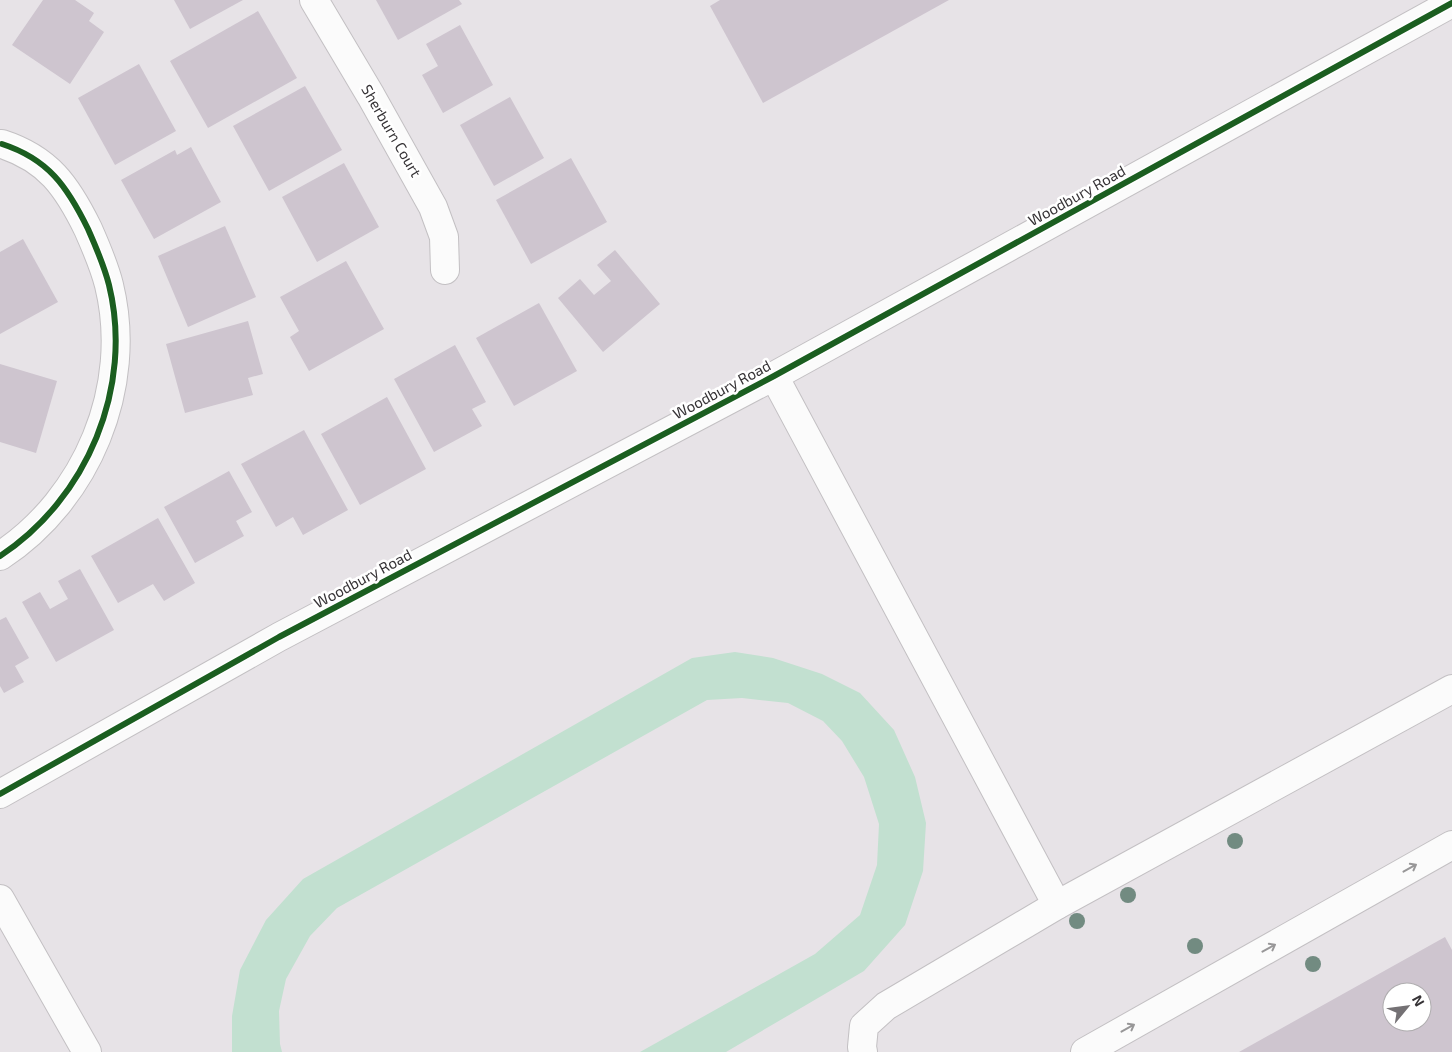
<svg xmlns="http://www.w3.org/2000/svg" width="1452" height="1052" font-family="'Exo 2',sans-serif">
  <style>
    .green { fill: #c2e0d0 }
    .building { fill: #cec5cf; fill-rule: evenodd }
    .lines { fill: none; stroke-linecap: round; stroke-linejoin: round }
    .minor-casing { stroke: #c3c0c3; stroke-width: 30 }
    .minor { stroke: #fbfbfb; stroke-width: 28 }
    .cycleway-casing { stroke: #fff; stroke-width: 9 }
    .cycleway { stroke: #1b5e20; stroke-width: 6 }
    .tree { fill: #728b81 }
    .oneway { stroke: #989798 }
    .labels { text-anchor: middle; stroke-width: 5; stroke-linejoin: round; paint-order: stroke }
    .street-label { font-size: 15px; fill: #363336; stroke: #fff }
  </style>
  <rect width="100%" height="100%" fill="#e7e3e7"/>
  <!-- green -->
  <polygon class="green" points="735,652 773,658 822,674 860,693 894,730 915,777 926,823 923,871 905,925 864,971 726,1052 640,1052 815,954 860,915 877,865 879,824 864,777 842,741 823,721 788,703 742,698 707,700 337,908 310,936 286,979 279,1011 280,1044 282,1052 232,1052 232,1016 240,970 266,920 303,879 692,658"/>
  <!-- building -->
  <g class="building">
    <polygon points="43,0 75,0 94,13 89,21 104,32 70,84 12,45"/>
    <polygon points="174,0 243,0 190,29"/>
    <polygon points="376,0 459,0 462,4 398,40"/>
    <polygon points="720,0 949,0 763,103 710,6"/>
    <polygon points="258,11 297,78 208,128 170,61"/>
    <polygon points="460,25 493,85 443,113 422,75 438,66 426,44"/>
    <polygon points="139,64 176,131 115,165 78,98"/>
    <polygon points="305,86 342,150 269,191 233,126"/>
    <polygon points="510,97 544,158 494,186 460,125"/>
    <polygon points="191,147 221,202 154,239 121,180 175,150 177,155"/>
    <polygon points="571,158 607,222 531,264 496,200"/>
    <polygon points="344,163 379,227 317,262 282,197"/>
    <polygon points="225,226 256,297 188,327 158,256"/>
    <polygon points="23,239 58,302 0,334 0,252"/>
    <polygon points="615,250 660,304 603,352 558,298 580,279 594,295 611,281 597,265"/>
    <polygon points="346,261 384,329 309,371 290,337 299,331 280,297"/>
    <polygon points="539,303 577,371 514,406 476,338"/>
    <polygon points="248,321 263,374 248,378 253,395 185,413 166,344"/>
    <polygon points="455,345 486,402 472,409 482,426 434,452 394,379"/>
    <polygon points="0,364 57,381 36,453 0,442"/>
    <polygon points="387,397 426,469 360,505 321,434"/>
    <polygon points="304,430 348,510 303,535 293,517 276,527 241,464"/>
    <polygon points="229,471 252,512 236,521 244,536 195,563 164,507"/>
    <polygon points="158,518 195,583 164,601 153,584 118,603 91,556"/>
    <polygon points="80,569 114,630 56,662 22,602 40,592 50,609 68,599 58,581"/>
    <polygon points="6,617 29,658 15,666 24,682 4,693 0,686 0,620"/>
    <path d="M1445,937L1452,950V1052H1239ZM1392,992H1422V1022H1392Z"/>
  </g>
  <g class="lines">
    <defs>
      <g id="minor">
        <polyline points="314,0 371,96 433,207 444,237 445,270"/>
        <polyline points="774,376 1057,905"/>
        <path d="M0,556C87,499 134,387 109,285C104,265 96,247 88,229C67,186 48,159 2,144"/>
        <polyline points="0,794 279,637 774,376 1452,3"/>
        <polyline points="0,899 87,1052"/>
        <polyline points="863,1052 862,1047 864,1026 886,1006 1057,905 1452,689"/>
        <polyline points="1085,1052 1452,845"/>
      </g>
    </defs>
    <!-- minor casing -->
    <use href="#minor" class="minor-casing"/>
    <!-- minor -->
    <use href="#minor" class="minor"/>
    <defs>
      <g id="cycleway">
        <path d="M0,556C87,499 134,387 109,285C104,265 96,247 88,229C67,186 48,159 2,144"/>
        <polyline points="0,794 279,637 774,376 1452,3"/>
      </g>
    </defs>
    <!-- cycleway casing -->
    <use href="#cycleway" class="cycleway-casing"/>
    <!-- cycleway -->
    <use href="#cycleway" class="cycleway"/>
  </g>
  <!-- trees -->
  <g class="tree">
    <circle cx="1235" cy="841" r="8"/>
    <circle cx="1128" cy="895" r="8"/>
    <circle cx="1077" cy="921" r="8"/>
    <circle cx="1195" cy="946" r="8"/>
    <circle cx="1313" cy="964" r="8"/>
  </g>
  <!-- one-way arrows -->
  <defs><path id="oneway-shaft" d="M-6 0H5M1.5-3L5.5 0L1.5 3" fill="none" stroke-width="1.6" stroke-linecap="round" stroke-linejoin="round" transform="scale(1.25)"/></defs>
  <g class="oneway">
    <use href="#oneway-shaft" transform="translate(1410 868) rotate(-29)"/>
    <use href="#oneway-shaft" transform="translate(1269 948) rotate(-29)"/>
    <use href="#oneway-shaft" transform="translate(1128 1028) rotate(-29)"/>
  </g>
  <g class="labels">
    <!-- street labels -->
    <g class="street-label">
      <text transform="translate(391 131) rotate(60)" y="5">Sherburn Court</text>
      <text transform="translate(1077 196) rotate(-29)" y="5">Woodbury Road</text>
      <text transform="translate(722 390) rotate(-28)" y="5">Woodbury Road</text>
      <text transform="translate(363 579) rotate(-28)" y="5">Woodbury Road</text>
    </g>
  </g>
  <!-- north arrow -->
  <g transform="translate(1407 1007) rotate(61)"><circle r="24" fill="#ffffff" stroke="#afadaf"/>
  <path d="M0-4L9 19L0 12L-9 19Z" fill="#747174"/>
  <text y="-8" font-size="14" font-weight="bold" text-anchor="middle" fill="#363336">N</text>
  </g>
</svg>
